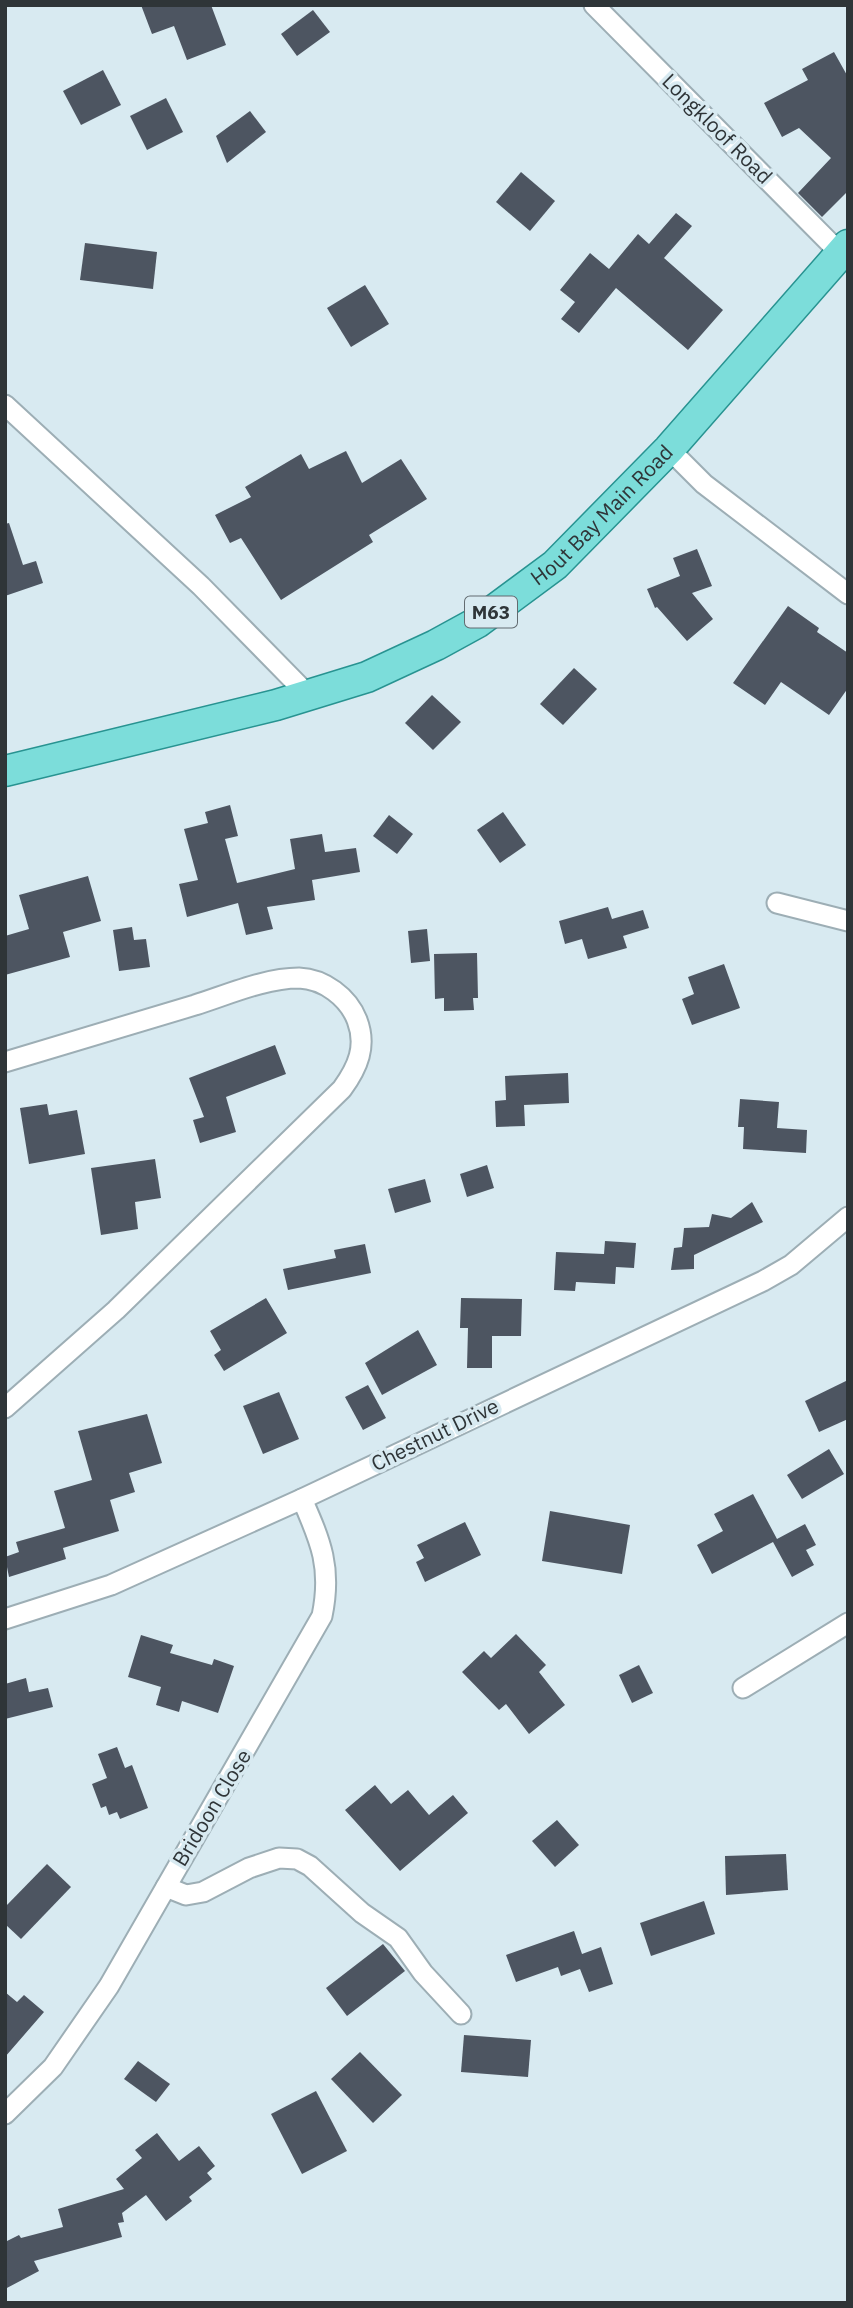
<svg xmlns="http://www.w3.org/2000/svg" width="853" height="2308" font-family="'IBM Plex Sans',sans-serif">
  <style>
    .building { fill: #4d5561 }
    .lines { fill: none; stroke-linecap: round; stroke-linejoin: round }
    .street-casing { stroke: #9daeb5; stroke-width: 23 }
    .primary-casing { stroke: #289391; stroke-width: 33 }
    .street { stroke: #fff; stroke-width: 19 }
    .primary { stroke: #7cddda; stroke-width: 30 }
    .labels { text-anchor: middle; stroke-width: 7; stroke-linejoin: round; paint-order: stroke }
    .shield { fill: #d8eaf1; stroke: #626b70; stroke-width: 2 }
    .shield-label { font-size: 19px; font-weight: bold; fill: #2f3538 }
    .street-label { font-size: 21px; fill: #2f3538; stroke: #d8eaf1 }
  </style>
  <rect width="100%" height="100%" fill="#d8eaf1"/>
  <!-- building -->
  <g class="building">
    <polygon points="141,5 211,5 226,45 187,60 174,26 152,34"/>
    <polygon points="313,10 330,32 297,56 281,34"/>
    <polygon points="834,52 848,77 848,191 822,217 798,193 831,158 799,128 782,137 764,103 808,80 802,69"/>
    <polygon points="103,70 121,105 81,125 63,91"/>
    <polygon points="166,98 183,132 147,150 130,116"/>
    <polygon points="250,111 266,132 227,163 216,136"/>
    <polygon points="521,172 555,201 530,231 496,202"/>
    <polygon points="676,213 692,226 664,258 723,310 688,350 616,288 579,333 561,319 575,302 560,290 590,253 609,269 638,234 649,244"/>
    <polygon points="85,243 157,252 153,289 80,280"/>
    <polygon points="365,285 389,324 351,347 327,308"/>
    <polygon points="346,451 362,483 401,459 427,499 369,535 373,542 281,600 241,538 230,543 215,515 251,497 245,487 301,454 309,469"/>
    <polygon points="9,523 23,565 36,561 43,583 5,596 5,524"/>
    <polygon points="697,549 712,586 692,593 713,619 687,641 657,607 655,608 647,589 680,576 673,558"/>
    <polygon points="788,606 819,628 817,632 848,653 848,688 829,715 781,682 765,705 733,683"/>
    <polygon points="574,668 597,689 563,725 540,704"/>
    <polygon points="432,695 461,722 433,750 405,723"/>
    <polygon points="230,805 238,836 225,839 237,883 295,869 290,839 322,834 325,852 356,848 360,872 312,880 315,900 267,907 273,929 246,935 238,903 187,917 179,884 198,880 184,829 208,823 205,812"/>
    <polygon points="503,812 526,845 500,863 477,830"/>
    <polygon points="389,815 413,834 397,854 373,836"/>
    <polygon points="88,876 101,921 63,932 70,957 5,975 5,936 29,929 19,895"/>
    <polygon points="608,907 612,919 643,910 649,928 623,936 627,948 588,959 582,939 565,944 559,921"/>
    <polygon points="132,927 134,940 146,939 150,967 119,971 113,930"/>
    <polygon points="427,929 430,961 411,963 408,931"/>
    <polygon points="477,953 478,998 473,998 474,1010 444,1011 444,998 435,999 434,954"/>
    <polygon points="724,964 740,1008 692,1025 682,999 694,994 688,977"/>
    <polygon points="275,1045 286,1074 226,1097 236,1132 200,1143 193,1120 204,1117 189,1078"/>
    <polygon points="568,1073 569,1103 524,1105 525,1126 496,1127 495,1101 506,1100 505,1076"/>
    <polygon points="740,1099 779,1102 777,1128 807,1130 806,1153 743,1149 744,1127 738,1127"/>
    <polygon points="47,1104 49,1115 77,1110 85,1154 29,1164 20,1108"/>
    <polygon points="155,1159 161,1198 135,1202 138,1229 101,1235 91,1168"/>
    <polygon points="487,1165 494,1188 467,1197 460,1174"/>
    <polygon points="425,1179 431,1202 395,1213 388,1189"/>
    <polygon points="752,1202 763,1222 694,1255 694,1269 671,1270 674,1248 682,1247 684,1228 709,1227 712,1214 731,1218"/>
    <polygon points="605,1241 636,1243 634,1268 616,1267 615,1284 576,1282 575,1291 554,1290 556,1252 604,1254"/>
    <polygon points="365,1244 371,1273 288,1290 283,1269 336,1258 334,1250"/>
    <polygon points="266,1298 287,1333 224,1371 214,1355 221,1350 210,1331"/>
    <polygon points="461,1298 522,1299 521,1336 492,1336 492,1368 467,1368 468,1328 460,1328"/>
    <polygon points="418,1330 437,1365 382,1395 365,1363"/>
    <polygon points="848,1380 848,1419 819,1432 805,1401"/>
    <polygon points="368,1385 386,1418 363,1430 345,1397"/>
    <polygon points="279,1392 299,1439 263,1454 243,1406"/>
    <polygon points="147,1414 162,1463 129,1473 135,1492 110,1500 119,1531 63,1548 66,1559 9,1577 5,1557 19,1552 16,1542 65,1528 54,1491 92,1480 78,1431"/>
    <polygon points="829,1449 844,1474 802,1499 787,1475"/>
    <polygon points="753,1494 777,1539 805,1524 816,1545 806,1550 814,1565 792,1577 773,1542 712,1574 697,1545 723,1531 714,1514"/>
    <polygon points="550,1511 630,1525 622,1574 542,1561"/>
    <polygon points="465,1522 481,1555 425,1582 416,1562 424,1558 417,1545"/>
    <polygon points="516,1634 546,1665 539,1672 565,1705 529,1734 506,1704 499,1710 462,1672 484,1651 491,1658"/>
    <polygon points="141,1635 173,1645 170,1653 212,1665 214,1659 234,1666 218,1713 182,1701 179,1712 156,1705 161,1687 128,1677"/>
    <polygon points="639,1665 653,1693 632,1703 619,1675"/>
    <polygon points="26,1678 29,1692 48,1688 53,1707 5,1719 5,1684"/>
    <polygon points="117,1747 125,1768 132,1765 148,1808 120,1819 117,1812 109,1815 106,1806 101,1808 92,1784 107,1778 98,1754"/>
    <polygon points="375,1785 391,1804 408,1790 429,1815 453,1795 468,1813 400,1871 345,1810"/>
    <polygon points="557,1820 579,1845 555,1867 532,1841"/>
    <polygon points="786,1854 788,1890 726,1895 725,1856"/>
    <polygon points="47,1864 71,1887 21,1939 5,1924 5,1907"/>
    <polygon points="704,1901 715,1934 651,1956 640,1923"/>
    <polygon points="574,1931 582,1954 601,1947 613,1984 589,1992 580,1969 561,1976 558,1967 516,1982 506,1955"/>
    <polygon points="383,1944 405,1971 347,2016 326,1988"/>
    <polygon points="5,1992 17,2002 24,1995 44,2012 5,2057"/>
    <polygon points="464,2035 531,2040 528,2077 461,2072"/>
    <polygon points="360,2052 402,2095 373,2123 331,2079"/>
    <polygon points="138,2061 170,2084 156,2102 124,2079"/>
    <polygon points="316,2091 347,2151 302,2174 271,2114"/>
    <polygon points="157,2133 179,2161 199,2146 215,2166 207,2173 212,2179 189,2197 192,2201 166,2221 146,2195 122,2213 124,2222 118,2223 122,2237 34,2261 39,2271 5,2289 5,2242 19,2235 21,2238 63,2227 58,2209 124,2189 116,2179 142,2158 135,2150"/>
  </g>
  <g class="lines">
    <defs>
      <g id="street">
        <polyline points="594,5 840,253"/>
        <polyline points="5,405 201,586 308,695"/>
        <polyline points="669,449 704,484 848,594"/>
        <polyline points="777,903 848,921"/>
        <path d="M5,1062C69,1043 132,1024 195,1005C227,995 265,978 299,978C324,979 348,997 357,1020C367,1046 358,1067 342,1089L116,1310L5,1408"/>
        <polyline points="5,1619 111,1585 302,1499 763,1281 791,1265 848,1217"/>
        <polyline points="743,1688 848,1623"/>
        <polyline points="166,1887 186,1895 203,1892 249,1868 279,1858 297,1859 310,1866 362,1913 398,1938 423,1973 461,2014"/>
        <path d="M5,2114L53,2067L109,1986L322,1616C332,1568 321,1542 302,1499"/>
      </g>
      <g id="primary">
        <path id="s1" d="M5,771L276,705L367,677L436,645L478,622L555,565L669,449L848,245"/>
      </g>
    </defs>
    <!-- street casing -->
    <use href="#street" class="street-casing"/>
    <!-- primary casing -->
    <use href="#primary" class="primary-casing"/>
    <!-- street -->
    <use href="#street" class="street"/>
    <!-- primary -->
    <use href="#primary" class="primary"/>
  </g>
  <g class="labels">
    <!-- shield labels -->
    <rect class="shield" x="465" y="596.5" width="52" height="31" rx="5"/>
    <g class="shield-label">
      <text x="491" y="619">M63</text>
    </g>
    <!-- street labels -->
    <g class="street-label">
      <text transform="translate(717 129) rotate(45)" y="7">Longkloof Road</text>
      <text dy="7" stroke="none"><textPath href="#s1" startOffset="662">Hout Bay Main Road</textPath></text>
      <text transform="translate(435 1435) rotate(-26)" y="7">Chestnut Drive</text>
      <text transform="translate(212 1808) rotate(-59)" y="7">Bridoon Close</text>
    </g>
  </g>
  <!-- border -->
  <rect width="853" height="2308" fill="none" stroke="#2f3538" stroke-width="14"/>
</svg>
